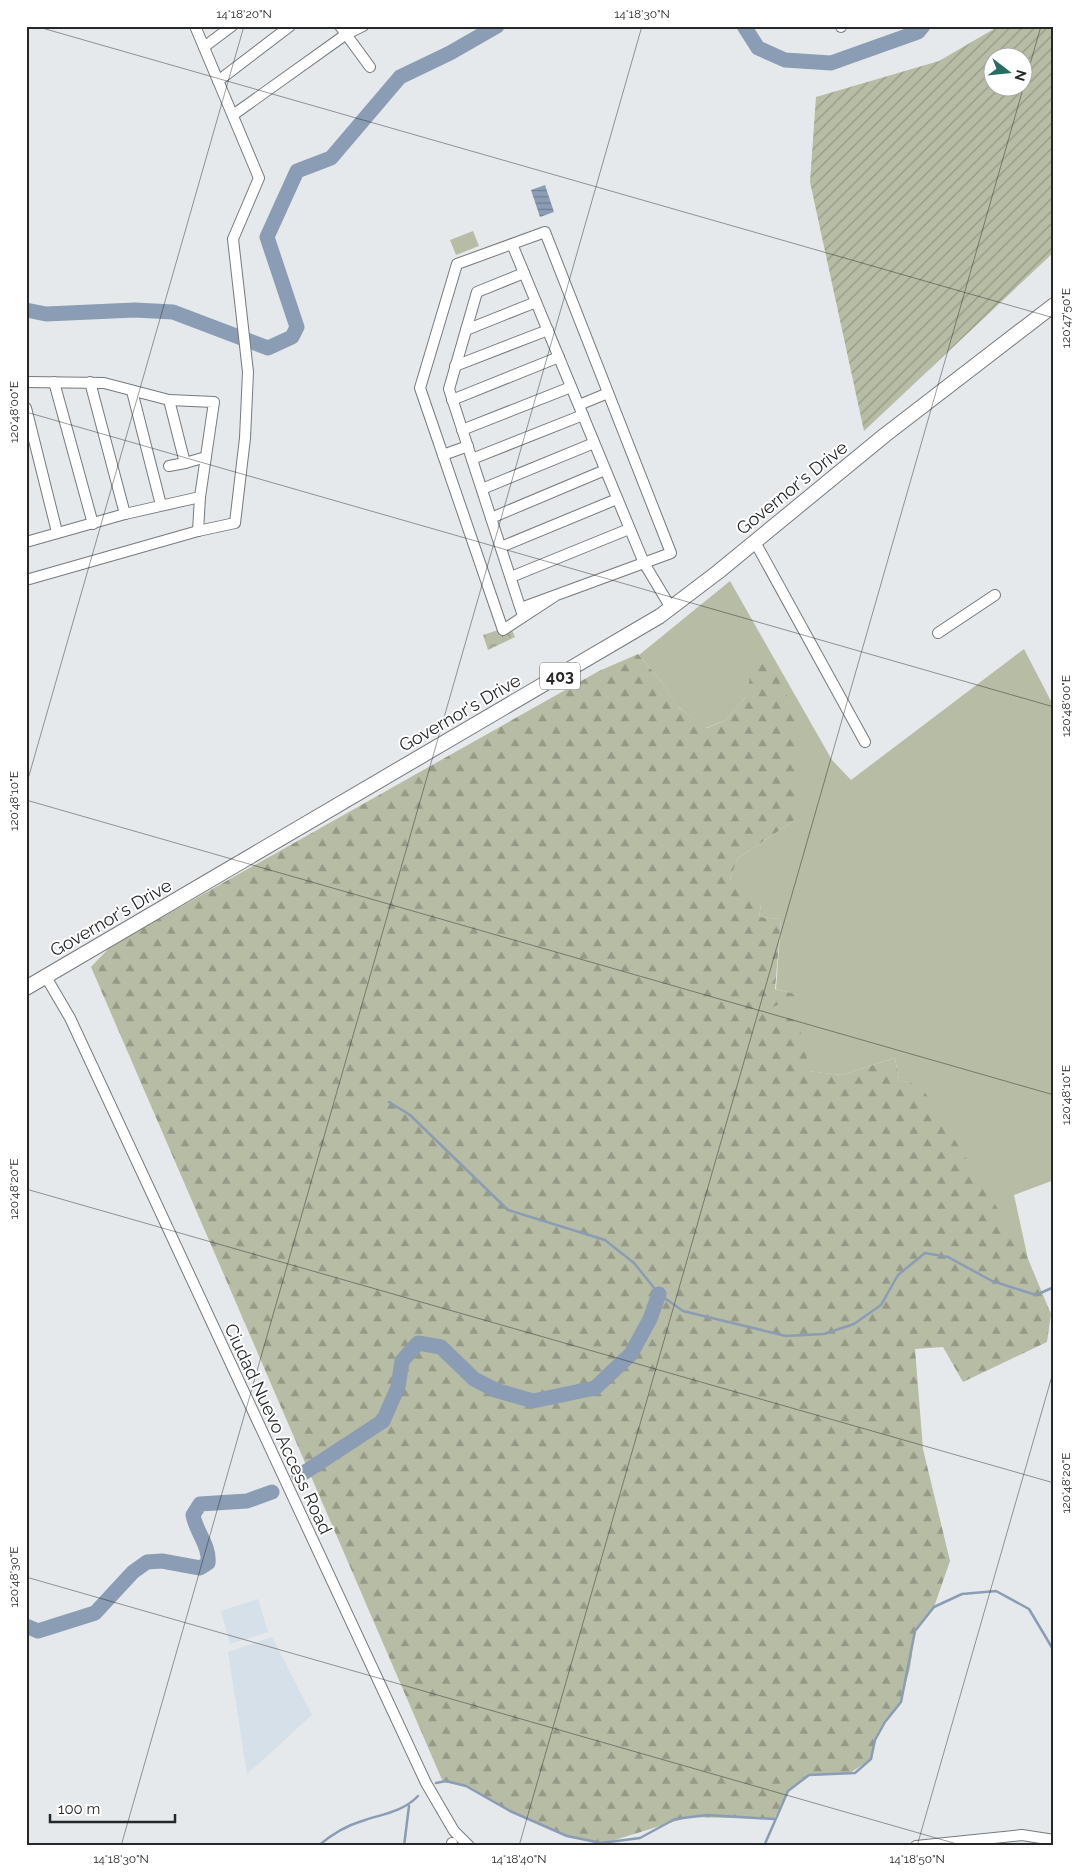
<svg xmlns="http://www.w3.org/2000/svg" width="1080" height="1872" font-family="Raleway,sans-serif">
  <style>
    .built { fill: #d5e0e9 }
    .grass { fill: #b7bca5 }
    .forest { fill: url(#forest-firs) }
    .park { fill: url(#park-crowns) }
    .garden { fill: url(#garden-furrows); fill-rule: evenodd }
    .water { fill: url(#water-rules) }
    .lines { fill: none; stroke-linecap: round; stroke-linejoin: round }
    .stream { stroke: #8a9db4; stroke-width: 2.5 }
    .river { stroke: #8a9db4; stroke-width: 15 }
    .minor-casing { stroke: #777a7d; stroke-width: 12 }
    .major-casing { stroke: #777a7d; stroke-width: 16 }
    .minor { stroke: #fff; stroke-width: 10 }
    .major { stroke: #fff; stroke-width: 14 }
    .ticks { fill: none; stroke: #262728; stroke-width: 1; stroke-opacity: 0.45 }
    .labels { text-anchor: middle; stroke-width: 4; stroke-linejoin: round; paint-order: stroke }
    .shield { fill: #fff; stroke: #676868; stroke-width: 1 }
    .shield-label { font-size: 16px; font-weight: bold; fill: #262728 }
    .street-label { font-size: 18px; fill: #262728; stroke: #fff }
    .neatline { fill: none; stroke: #262728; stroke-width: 2 }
    .ticks-label { font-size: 12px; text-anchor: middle; fill: #262728 }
  </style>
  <defs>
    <pattern id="forest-firs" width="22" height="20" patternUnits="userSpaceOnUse" patternTransform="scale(1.25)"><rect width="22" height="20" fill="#b7bca5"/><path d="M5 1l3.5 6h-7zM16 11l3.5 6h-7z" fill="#959986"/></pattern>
    <pattern id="park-crowns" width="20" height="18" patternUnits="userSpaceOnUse" patternTransform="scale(1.25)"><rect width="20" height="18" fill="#b7bca5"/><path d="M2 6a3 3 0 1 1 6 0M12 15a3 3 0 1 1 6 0" fill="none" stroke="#959986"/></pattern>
    <pattern id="garden-furrows" width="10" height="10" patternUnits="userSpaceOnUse" patternTransform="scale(1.25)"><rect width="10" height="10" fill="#b7bca5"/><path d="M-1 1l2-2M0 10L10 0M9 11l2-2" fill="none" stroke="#959986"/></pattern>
    <pattern id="water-rules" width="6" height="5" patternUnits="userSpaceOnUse" patternTransform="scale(1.25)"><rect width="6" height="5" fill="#8a9db4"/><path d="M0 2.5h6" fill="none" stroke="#718092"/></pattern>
  </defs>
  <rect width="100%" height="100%" fill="#e5e9ec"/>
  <!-- built -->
  <g class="built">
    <polygon points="258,1599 268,1632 230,1644 221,1611"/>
    <polygon points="272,1637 312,1715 247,1774 228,1652"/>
  </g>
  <!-- grass -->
  <g class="grass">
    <polygon points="473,231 479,246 456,255 450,240"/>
    <polygon points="730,581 832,760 851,780 1024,649 1054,707 1054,1180 1014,1195 1028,1259 921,1087 899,1080 895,1058 841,1075 807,1071 765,1009 799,995 776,989 781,919 759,917 761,904 730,879 738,858 795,820 752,660 749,693 726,720 706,728 677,706 661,681 639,655"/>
  </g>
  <!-- forest -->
  <polygon class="forest" points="638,654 661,681 678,707 707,728 726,720 748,694 751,660 771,666 795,710 795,820 738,858 730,879 756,890 761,904 759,917 781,919 775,989 800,995 766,1010 797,1021 806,1048 808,1071 841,1075 895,1058 899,1080 921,1086 1026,1254 1051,1314 1047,1342 963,1382 943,1347 915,1349 923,1449 950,1561 934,1607 915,1631 910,1668 900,1704 885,1723 875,1739 871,1759 850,1773 809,1775 788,1791 774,1819 689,1817 605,1843 567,1836 510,1811 466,1786 443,1782 91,967 111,946 599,671"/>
  <!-- park -->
  <polygon class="park" points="498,630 500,636 512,630 515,637 488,650 483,635"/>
  <!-- garden -->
  <path class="garden" d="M999,26H1054V252L864,431L810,182L816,97L939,61ZM992,58H1022V88H992Z"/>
  <!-- water -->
  <polygon class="water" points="545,185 554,212 540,217 531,190"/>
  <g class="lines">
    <!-- stream -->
    <g class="stream">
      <polyline points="389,1102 410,1115 508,1210 605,1240 634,1263 659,1294 683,1311 786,1336 824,1334 854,1324 881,1305 898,1275 925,1253 948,1257 992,1281 1036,1295 1054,1287"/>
      <polyline points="436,1783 446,1781 466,1786 510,1811 567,1836 601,1843 640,1838 675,1819 707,1815 774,1819"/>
      <path d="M318,1846C331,1835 345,1826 362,1821C382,1814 403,1812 418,1796"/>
      <polyline points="404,1846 409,1806"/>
      <polyline points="764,1846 788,1791 809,1775 855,1773 871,1759 875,1740 885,1722 901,1702 915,1631 934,1607 962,1594 996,1591 1029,1609 1054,1651"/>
    </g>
    <!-- river -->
    <g class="river">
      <polyline points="744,26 758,48 785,60 831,63 918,32 923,26"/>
      <polyline points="26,310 46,314 135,310 173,312 268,348 292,337 297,327 267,237 297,171 331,158 400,77 450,53 497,26"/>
      <polyline points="299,1476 383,1421 398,1387 402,1361 418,1343 441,1347 474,1379 495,1390 533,1401 595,1388 631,1354 650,1319 659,1294"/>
      <path d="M26,1626L38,1631L95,1613L133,1572L147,1562L162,1561L200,1568L208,1563C210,1546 196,1532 193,1515L200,1504L247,1501L272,1492"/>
    </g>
    <defs>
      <g id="minor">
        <polyline points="340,26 370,67"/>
        <polyline points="841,26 841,27"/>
        <polyline points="204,47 232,26"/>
        <polyline points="218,81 290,26"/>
        <polyline points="233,115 345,35 363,26"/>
        <polyline points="512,244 644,563 671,608"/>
        <polyline points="466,330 536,302"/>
        <polyline points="455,366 548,330"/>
        <polyline points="26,382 104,383 169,400 214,402 200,497 125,514 26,542"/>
        <polyline points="54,382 93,524"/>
        <polyline points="90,382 125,514"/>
        <polyline points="132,391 161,505"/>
        <polyline points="169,400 185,463 206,457"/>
        <polyline points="452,400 559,357"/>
        <polyline points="579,405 608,393"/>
        <polyline points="26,408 57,532"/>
        <polyline points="462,430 571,387"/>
        <polyline points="443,455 468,446"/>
        <polyline points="472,459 583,415"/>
        <polyline points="169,466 185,463"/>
        <polyline points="482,489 594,443"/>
        <polyline points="491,518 605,470"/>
        <polyline points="198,531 200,497"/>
        <polyline points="755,542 865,742"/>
        <polyline points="501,547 617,499"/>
        <polyline points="511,577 629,529"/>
        <polyline points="26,580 198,531 235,523 245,438 248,372 233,239 259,178 195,26"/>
        <polyline points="521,608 671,553 545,232 457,264 420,388 503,630 555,596"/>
        <polyline points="522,613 449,389 477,292 524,273"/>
        <polyline points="938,633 995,595"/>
        <polyline points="46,977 70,1018 426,1783 454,1831 469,1846"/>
        <polyline points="452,1846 452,1843"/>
        <polyline points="916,1846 1022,1835 1054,1840"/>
      </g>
      <polyline id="major" points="26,988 660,616 718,572 885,435 1054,305"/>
    </defs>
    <!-- minor casing -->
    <use href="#minor" class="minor-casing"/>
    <!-- major casing -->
    <use href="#major" class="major-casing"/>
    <!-- minor -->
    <use href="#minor" class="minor"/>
    <!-- major -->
    <use href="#major" class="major"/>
  </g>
  <!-- ticks -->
  <path class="ticks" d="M35,26L1054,318M26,412L1054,707M26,786L244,26M26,800L1054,1095M26,1189L1054,1483M26,1577L964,1846M121,1846L642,26M519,1846L1041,26M917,1846L1054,1369"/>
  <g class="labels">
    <!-- shield labels -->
    <rect class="shield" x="540" y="662.5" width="40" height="27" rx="4"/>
    <g class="shield-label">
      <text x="560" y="682">403</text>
    </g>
    <!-- street labels -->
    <g class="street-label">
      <text transform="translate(792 488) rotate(-39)" y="6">Governor's Drive</text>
      <text transform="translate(460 713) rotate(-30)" y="6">Governor's Drive</text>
      <text transform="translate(111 918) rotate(-30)" y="6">Governor's Drive</text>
      <text transform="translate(278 1429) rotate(65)" y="6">Ciudad Nuevo Access Road</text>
    </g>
  </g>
  <!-- border -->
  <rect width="1080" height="1872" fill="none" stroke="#ffffff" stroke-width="55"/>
  <!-- north arrow -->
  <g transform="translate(1008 72) rotate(106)"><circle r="24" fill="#ffffff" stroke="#a8a9a9"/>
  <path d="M0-4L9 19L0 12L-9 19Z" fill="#276d62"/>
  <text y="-8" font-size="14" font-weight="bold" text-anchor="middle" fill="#262728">N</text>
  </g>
  <!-- scale -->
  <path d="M50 1814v8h125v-8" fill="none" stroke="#262728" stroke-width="2.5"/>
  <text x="58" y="1814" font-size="15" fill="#262728" stroke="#ffffff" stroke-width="4" paint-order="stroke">100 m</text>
  <rect x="28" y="28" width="1024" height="1816" class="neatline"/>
  <g class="ticks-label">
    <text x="244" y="18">14°18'20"N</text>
    <text x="642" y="18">14°18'30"N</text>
    <text transform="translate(1066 318) rotate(-90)" y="4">120°47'50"E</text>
    <text transform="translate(14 412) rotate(-90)" y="4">120°48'00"E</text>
    <text transform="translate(1066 706) rotate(-90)" y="4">120°48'00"E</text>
    <text transform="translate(14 801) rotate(-90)" y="4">120°48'10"E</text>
    <text transform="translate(1066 1095) rotate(-90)" y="4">120°48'10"E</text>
    <text transform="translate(14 1189) rotate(-90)" y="4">120°48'20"E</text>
    <text transform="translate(1066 1483) rotate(-90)" y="4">120°48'20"E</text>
    <text transform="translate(14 1577) rotate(-90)" y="4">120°48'30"E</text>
    <text x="121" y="1863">14°18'30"N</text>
    <text x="519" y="1863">14°18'40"N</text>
    <text x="917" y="1863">14°18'50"N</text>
  </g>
</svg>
